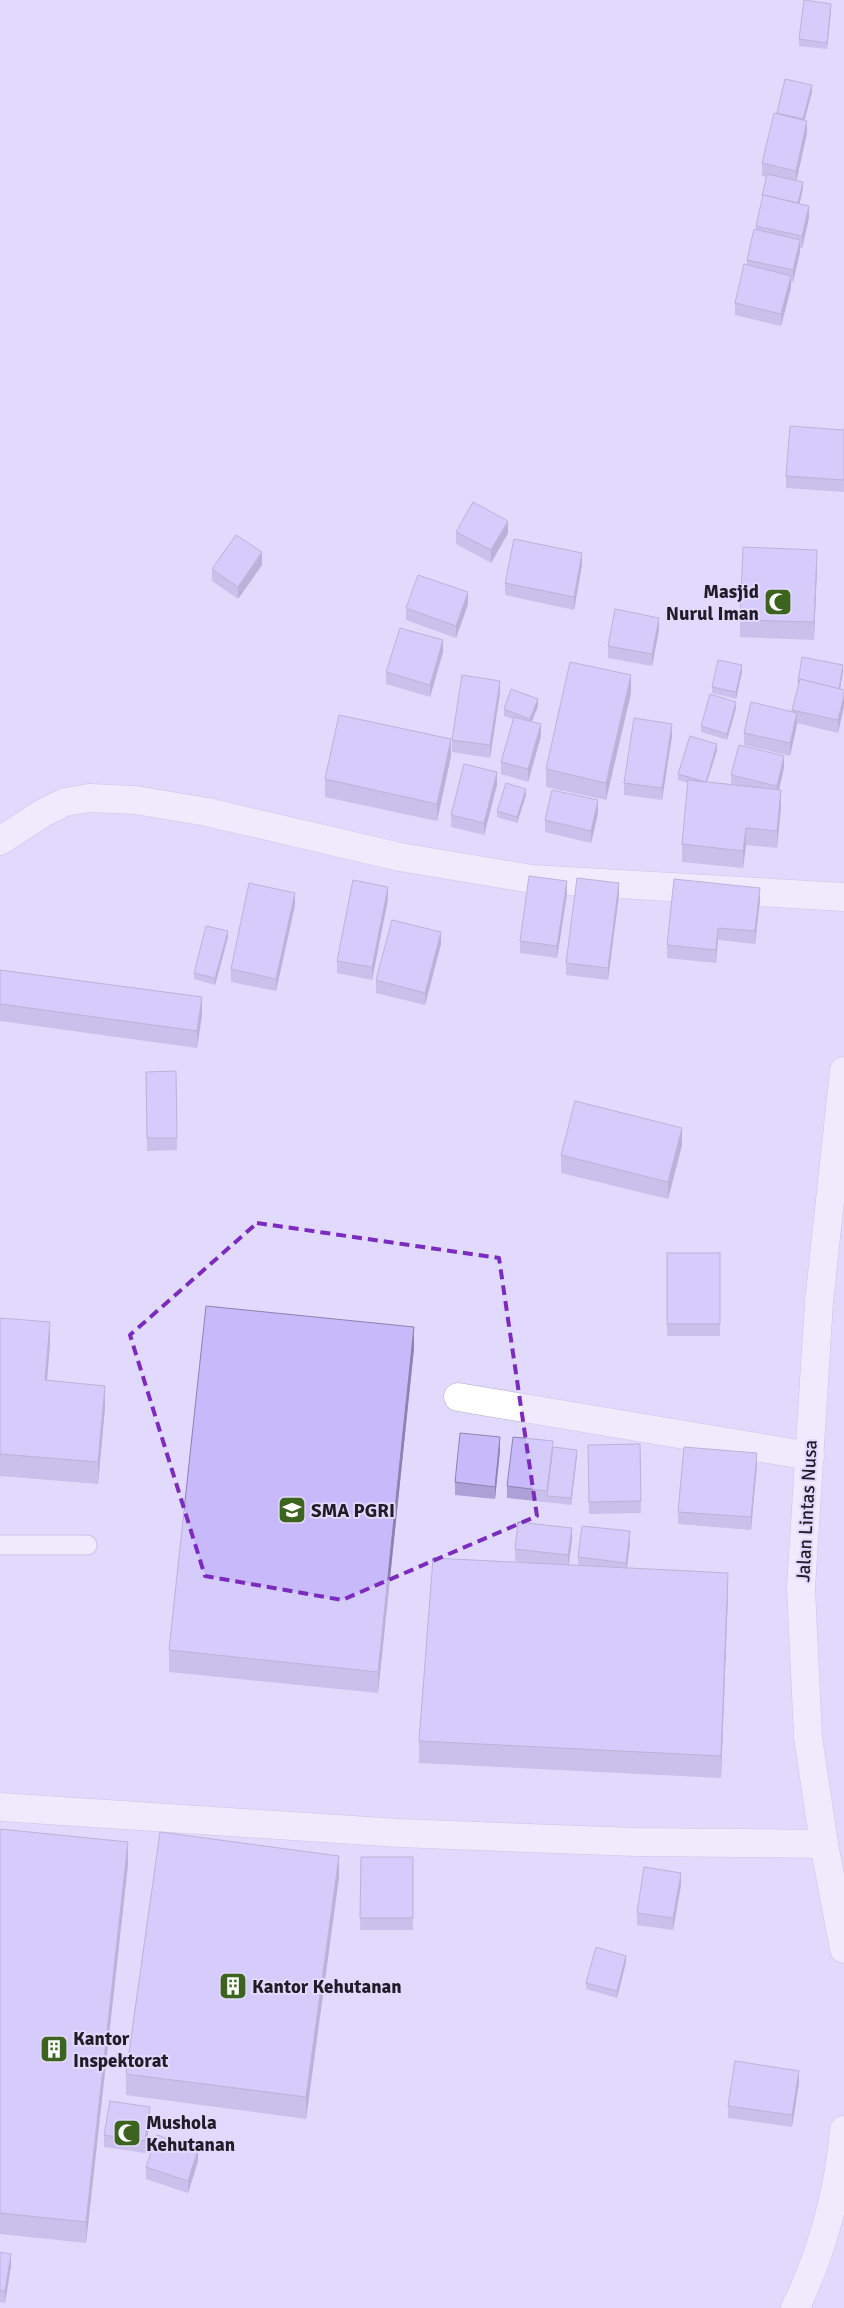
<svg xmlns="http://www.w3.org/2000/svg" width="844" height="2308" font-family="Signika,sans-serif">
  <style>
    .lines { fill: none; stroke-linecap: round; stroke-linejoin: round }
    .service-casing { stroke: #afa9ca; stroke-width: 21 }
    .minor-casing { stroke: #afa9ca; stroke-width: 29 }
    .trunk-casing { stroke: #afa9ca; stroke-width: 29 }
    .service { stroke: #fff; stroke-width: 19 }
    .minor { stroke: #fff; stroke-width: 28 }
    .trunk { stroke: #fff; stroke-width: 28 }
    .wall { fill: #aca0d7 }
    .shaded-wall { fill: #8c82af }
    .building { fill: #c8bafa; stroke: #8c82af }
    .marked { fill: none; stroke: #7b2cbf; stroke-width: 4; stroke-dasharray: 10 6; stroke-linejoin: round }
    .labels { text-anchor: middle; stroke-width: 4; stroke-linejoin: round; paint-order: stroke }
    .poi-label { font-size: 19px; font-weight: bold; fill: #201d29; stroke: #e1dafc; text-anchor: start }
    .street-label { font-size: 19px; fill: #201d29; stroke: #e1dafc }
  </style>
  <rect width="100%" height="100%" fill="#e1dafc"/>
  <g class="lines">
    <defs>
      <polyline id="service" points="0,1545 87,1545"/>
      <g id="minor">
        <polyline points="0,841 43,813 65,802 89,798 135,800 207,812 400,857 532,879 844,897"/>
        <polyline points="458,1397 810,1456"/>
      </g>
      <g id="trunk">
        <polyline points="844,1071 819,1302 801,1588 808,1737 824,1844 844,1949"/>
        <polyline points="0,1807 399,1833 635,1842 824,1844"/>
        <path d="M795,2308C822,2254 839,2190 844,2130"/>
      </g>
    </defs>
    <!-- service casing -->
    <use href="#service" class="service-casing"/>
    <!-- minor casing -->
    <use href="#minor" class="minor-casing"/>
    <!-- trunk casing -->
    <use href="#trunk" class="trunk-casing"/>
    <!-- service -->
    <use href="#service" class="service"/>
    <!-- minor -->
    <use href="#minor" class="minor"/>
    <!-- trunk -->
    <use href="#trunk" class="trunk"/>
  </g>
  <!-- wall -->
  <g class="wall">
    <polygon points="831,10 827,49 799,46 799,39"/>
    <polygon points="812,92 804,120 807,133 796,181 803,188 799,203 809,218 802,248 800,248 800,252 793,282 791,282 791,288 781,326 735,315 735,303 747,265 747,260 756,229 756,226 767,177 762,176 762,163 777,113"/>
    <polygon points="844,430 844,492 786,488 786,476"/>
    <polygon points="456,532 508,533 491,563 456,544"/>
    <polygon points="262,565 238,599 212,581 212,569"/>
    <polygon points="582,565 574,610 505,595 505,583"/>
    <polygon points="817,567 814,640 740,637 740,620"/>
    <polygon points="468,604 456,638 406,620 406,608"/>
    <polygon points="659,630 652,666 608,658 608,646"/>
    <polygon points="443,652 430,697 386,684 386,672"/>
    <polygon points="843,671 840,689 838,733 797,723 790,756 744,745 744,733 792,712 798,688 798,682"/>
    <polygon points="742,672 736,699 712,693 712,687"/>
    <polygon points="500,693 490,758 452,752 452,740"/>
    <polygon points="631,693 606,800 546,787 546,769"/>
    <polygon points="538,706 532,721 541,736 528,782 501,774 501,762 513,719 504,716 504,709"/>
    <polygon points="736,708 727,740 701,732 701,726"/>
    <polygon points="672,736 662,800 624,795 624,783"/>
    <polygon points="717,750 707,782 731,784 731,775 784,768 779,789 781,807 777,848 746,845 743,868 682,862 682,844 688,783 678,780 678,774"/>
    <polygon points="451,756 437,821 325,797 325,779"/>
    <polygon points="497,785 484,835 451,827 451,815"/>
    <polygon points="526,795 517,823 497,817 497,811"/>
    <polygon points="598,813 591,843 545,832 545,820"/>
    <polygon points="567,894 557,958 520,953 520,941"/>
    <polygon points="619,895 608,980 566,975 566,963"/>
    <polygon points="388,899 372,980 337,973 337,961"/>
    <polygon points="760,900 755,944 718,940 716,963 667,958 667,945"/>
    <polygon points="295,905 276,991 231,982 231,969"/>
    <polygon points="228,937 215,985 194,979 194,973"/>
    <polygon points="441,944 425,1005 376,993 376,980"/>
    <polygon points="0,970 202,1015 197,1048 0,1021"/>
    <polygon points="176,1071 177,1150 147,1151 146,1072"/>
    <polygon points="682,1145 668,1199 561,1173 561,1155"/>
    <rect x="667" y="1253" width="53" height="83"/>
    <polygon points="0,1318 50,1344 47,1380 105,1407 98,1484 0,1476"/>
    <polygon points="414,1348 378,1693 169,1672 169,1650"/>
    <polygon points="640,1444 641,1513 589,1514 588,1445"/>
    <polygon points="553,1447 577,1456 571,1505 507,1498 507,1486"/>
    <polygon points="500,1450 495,1499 455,1495 455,1482"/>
    <polygon points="757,1465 751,1530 678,1524 678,1512"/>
    <polygon points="572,1540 569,1565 578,1565 578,1557 630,1543 627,1568 728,1594 721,1778 419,1763 419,1741 531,1563 515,1561 515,1549"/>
    <polygon points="0,1829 128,1864 86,2243 0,2234"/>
    <polygon points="361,1857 413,1857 413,1930 360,1930"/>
    <polygon points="339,1877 306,2119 126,2095 126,2074"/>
    <polygon points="681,1885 673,1930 637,1925 637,1913"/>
    <polygon points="626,1962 617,1998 586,1989 586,1983"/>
    <polygon points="799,2083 792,2127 728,2118 728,2106"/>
    <polygon points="150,2119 145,2153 104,2147 104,2135"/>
    <polygon points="198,2161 188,2193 146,2179 146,2167"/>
    <polygon points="0,2252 11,2266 5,2303 0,2302"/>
  </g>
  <!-- shaded-wall -->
  <g class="shaded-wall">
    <polygon points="831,4 831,10 827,49 827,43"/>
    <polygon points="812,85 812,92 803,126 803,119"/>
    <polygon points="807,121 807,133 796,183 796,171"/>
    <polygon points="803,182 803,188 798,211 798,204"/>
    <polygon points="809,206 809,218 802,248 802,236"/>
    <polygon points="800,240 800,252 793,282 793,270"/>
    <polygon points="791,276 791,288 781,326 781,314"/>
    <polygon points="508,521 508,533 491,563 491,550"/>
    <polygon points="817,550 817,567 814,640 814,622"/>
    <polygon points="262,552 262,565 238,599 238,587"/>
    <polygon points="582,553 582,565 574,610 574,597"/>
    <polygon points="468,592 468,604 456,638 456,626"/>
    <polygon points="659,618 659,630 652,666 652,654"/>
    <polygon points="443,640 443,652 430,697 430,685"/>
    <polygon points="742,665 742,672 736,699 736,692"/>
    <polygon points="843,665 843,671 839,696 839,690"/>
    <polygon points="631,675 631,693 606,800 606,783"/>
    <polygon points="500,681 500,693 490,758 490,745"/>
    <polygon points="844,695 844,707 838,733 838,720"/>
    <polygon points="538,699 538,706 530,726 530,719"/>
    <polygon points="736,702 736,708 727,740 727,734"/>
    <polygon points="797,713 797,725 790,756 790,743"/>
    <polygon points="541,724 541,736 528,782 528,769"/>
    <polygon points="672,724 672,736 662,800 662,788"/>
    <polygon points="451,739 451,756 437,821 437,804"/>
    <polygon points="717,744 717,750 705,788 705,782"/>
    <polygon points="784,756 784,768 777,798 777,786"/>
    <polygon points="497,772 497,785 484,835 484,823"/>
    <polygon points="526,789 526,795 517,823 517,817"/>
    <polygon points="781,790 781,807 777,848 777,831"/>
    <polygon points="598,800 598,813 591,843 591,831"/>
    <polygon points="746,828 746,845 743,868 743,851"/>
    <polygon points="567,881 567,894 557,958 557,946"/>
    <polygon points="619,883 619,895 608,980 608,968"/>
    <polygon points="388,887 388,899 372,980 372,967"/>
    <polygon points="760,888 760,900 755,944 755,931"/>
    <polygon points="295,893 295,905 276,991 276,979"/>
    <polygon points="718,928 718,940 716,963 716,950"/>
    <polygon points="228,931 228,937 215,985 215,978"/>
    <polygon points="441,932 441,944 425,1005 425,993"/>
    <polygon points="202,997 202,1015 197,1048 197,1031"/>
    <polygon points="682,1128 682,1145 668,1199 668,1182"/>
    <polygon points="50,1322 50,1344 45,1402 45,1380"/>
    <polygon points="414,1327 414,1348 378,1693 378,1672"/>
    <polygon points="105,1386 105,1407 98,1484 98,1462"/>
    <polygon points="500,1437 500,1450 495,1499 495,1487"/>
    <polygon points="577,1450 577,1456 571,1505 571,1498"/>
    <polygon points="757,1453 757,1465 751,1530 751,1517"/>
    <polygon points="572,1528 572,1540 568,1567 568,1555"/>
    <polygon points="630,1531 630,1543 626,1575 626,1563"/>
    <polygon points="728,1573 728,1594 721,1778 721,1756"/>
    <polygon points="128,1842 128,1864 86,2243 86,2222"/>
    <polygon points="339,1856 339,1877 306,2119 306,2097"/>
    <polygon points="681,1873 681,1885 673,1930 673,1918"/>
    <polygon points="626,1956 626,1962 617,1998 617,1991"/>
    <polygon points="799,2071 799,2083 792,2127 792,2115"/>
    <polygon points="150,2107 150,2119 145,2153 145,2141"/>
    <polygon points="198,2149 198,2161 188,2193 188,2181"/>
    <polygon points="11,2254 11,2266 5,2303 5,2291"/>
  </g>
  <!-- building -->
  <g class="building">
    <polygon points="804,0 831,4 827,43 799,39"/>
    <polygon points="785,79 812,85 803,119 777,113"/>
    <polygon points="774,113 807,121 796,171 762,163"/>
    <polygon points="767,174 803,182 798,203 763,195 762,196"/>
    <polygon points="763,195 809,206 802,236 756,226"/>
    <polygon points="754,229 800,240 793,270 747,260"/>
    <polygon points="744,264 791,276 781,314 735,303"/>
    <polygon points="790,426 844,430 844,480 786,476"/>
    <polygon points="473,502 508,521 491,550 456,532"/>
    <polygon points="236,535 262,552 238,587 212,569"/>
    <polygon points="514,539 582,553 574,597 505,583"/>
    <polygon points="743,547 817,550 814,622 740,620"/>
    <polygon points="418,575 468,592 456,626 406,608"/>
    <polygon points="615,609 659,618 652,654 608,646"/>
    <polygon points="400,628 443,640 430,685 386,672"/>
    <polygon points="802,657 843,665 839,689 800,679 799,682 798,682"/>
    <polygon points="718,660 742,665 736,692 712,687"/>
    <polygon points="570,662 631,675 606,783 546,769"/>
    <polygon points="462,675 500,681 490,745 452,740"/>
    <polygon points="800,679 844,690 844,695 838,720 792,710"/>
    <polygon points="511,689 538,699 530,719 504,709"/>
    <polygon points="710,694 736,702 727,734 701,726"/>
    <polygon points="751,702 797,713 790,743 744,733"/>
    <polygon points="339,715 451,739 437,804 325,779"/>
    <polygon points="514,717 541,724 528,769 501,762"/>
    <polygon points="634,718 672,724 662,788 624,783"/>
    <polygon points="690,736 717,744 706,782 678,774"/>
    <polygon points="739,745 784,756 777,786 731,775"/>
    <polygon points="464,764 497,772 484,823 451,815"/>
    <polygon points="688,780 781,790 777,831 746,828 743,851 682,844"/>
    <polygon points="506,783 526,789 517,817 497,811"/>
    <polygon points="552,790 598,800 591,831 545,820"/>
    <polygon points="529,876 567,881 557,946 520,941"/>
    <polygon points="577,878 619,883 608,968 566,963"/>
    <polygon points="674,879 760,888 755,931 718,928 716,950 667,945"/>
    <polygon points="353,880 388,887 372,967 337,961"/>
    <polygon points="249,883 295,893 276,979 231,969"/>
    <polygon points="392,920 441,932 425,993 376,980"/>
    <polygon points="206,926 228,931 215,978 194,973"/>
    <polygon points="0,970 202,997 197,1031 0,1004"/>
    <polygon points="176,1071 177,1138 147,1138 146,1072"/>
    <polygon points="575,1101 682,1128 668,1182 561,1155"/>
    <rect x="667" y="1253" width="53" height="71"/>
    <polygon points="206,1306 414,1327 378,1672 169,1650"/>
    <polygon points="0,1318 50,1322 45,1380 105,1386 98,1462 0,1454"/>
    <polygon points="460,1433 500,1437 495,1487 455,1482"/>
    <polygon points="513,1437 553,1441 547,1491 507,1486"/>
    <polygon points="640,1444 641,1501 589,1502 588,1445"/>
    <polygon points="553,1447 577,1450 571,1498 547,1496"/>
    <polygon points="684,1447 757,1453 751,1517 678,1512"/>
    <polygon points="518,1522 572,1528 568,1555 515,1549"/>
    <polygon points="582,1526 630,1531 626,1563 578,1557"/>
    <polygon points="433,1558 728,1573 721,1756 419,1741"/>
    <polygon points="0,1829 128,1842 86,2222 0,2213"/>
    <polygon points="160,1832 339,1856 306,2097 126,2074"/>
    <polygon points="361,1857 413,1857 413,1918 360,1918"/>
    <polygon points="644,1867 681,1873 673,1918 637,1913"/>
    <polygon points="596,1947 626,1956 617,1991 586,1983"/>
    <polygon points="735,2061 799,2071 792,2115 728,2106"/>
    <polygon points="110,2101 150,2107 145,2141 104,2135"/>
    <polygon points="157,2135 198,2149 188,2181 146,2167"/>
    <polygon points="0,2252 11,2254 5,2291 0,2290"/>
  </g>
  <!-- marked area -->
  <path d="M0 0H844V2308H0ZM257,1223L499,1258L537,1516L342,1600L205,1576L130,1335Z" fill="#e1dafc" fill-opacity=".55" fill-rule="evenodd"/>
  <path class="marked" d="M257,1223L499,1258L537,1516L342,1600L205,1576L130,1335Z"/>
  <!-- icons -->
  <defs>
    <symbol id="mosque-square" viewBox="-11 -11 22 22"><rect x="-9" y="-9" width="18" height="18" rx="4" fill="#3d641e" stroke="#e1dafc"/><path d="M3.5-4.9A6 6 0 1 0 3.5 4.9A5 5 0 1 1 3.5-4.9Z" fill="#fff"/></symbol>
    <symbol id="school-square" viewBox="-11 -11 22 22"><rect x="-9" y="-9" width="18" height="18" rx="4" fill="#3d641e" stroke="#e1dafc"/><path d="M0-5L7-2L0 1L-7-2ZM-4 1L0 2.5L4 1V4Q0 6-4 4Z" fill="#fff"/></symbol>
    <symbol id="building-square" viewBox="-11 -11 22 22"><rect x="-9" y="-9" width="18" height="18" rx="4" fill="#3d641e" stroke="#e1dafc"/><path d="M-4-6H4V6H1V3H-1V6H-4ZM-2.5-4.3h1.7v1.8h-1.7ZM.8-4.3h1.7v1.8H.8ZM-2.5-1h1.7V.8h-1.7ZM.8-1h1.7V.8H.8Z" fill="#fff"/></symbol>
  </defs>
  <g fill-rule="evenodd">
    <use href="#mosque-square" x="762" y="586" width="32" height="32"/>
    <use href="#school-square" x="276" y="1494" width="32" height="32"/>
    <use href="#building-square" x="217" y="1970" width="32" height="32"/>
    <use href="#building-square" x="38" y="2033" width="32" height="32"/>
    <use href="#mosque-square" x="111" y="2117" width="32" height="32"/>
  </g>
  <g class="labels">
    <!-- poi labels -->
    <g class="poi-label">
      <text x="759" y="598" text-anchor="end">Masjid<tspan x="759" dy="22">Nurul Iman</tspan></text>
      <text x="311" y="1517">SMA PGRI</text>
      <text x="252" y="1993">Kantor Kehutanan</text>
      <text x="73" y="2045">Kantor<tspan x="73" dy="22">Inspektorat</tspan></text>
      <text x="146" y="2129">Mushola<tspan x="146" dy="22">Kehutanan</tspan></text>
    </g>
    <!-- street labels -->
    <g class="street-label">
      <text transform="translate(806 1511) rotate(-87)" y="7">Jalan Lintas Nusa</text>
    </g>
  </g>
</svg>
